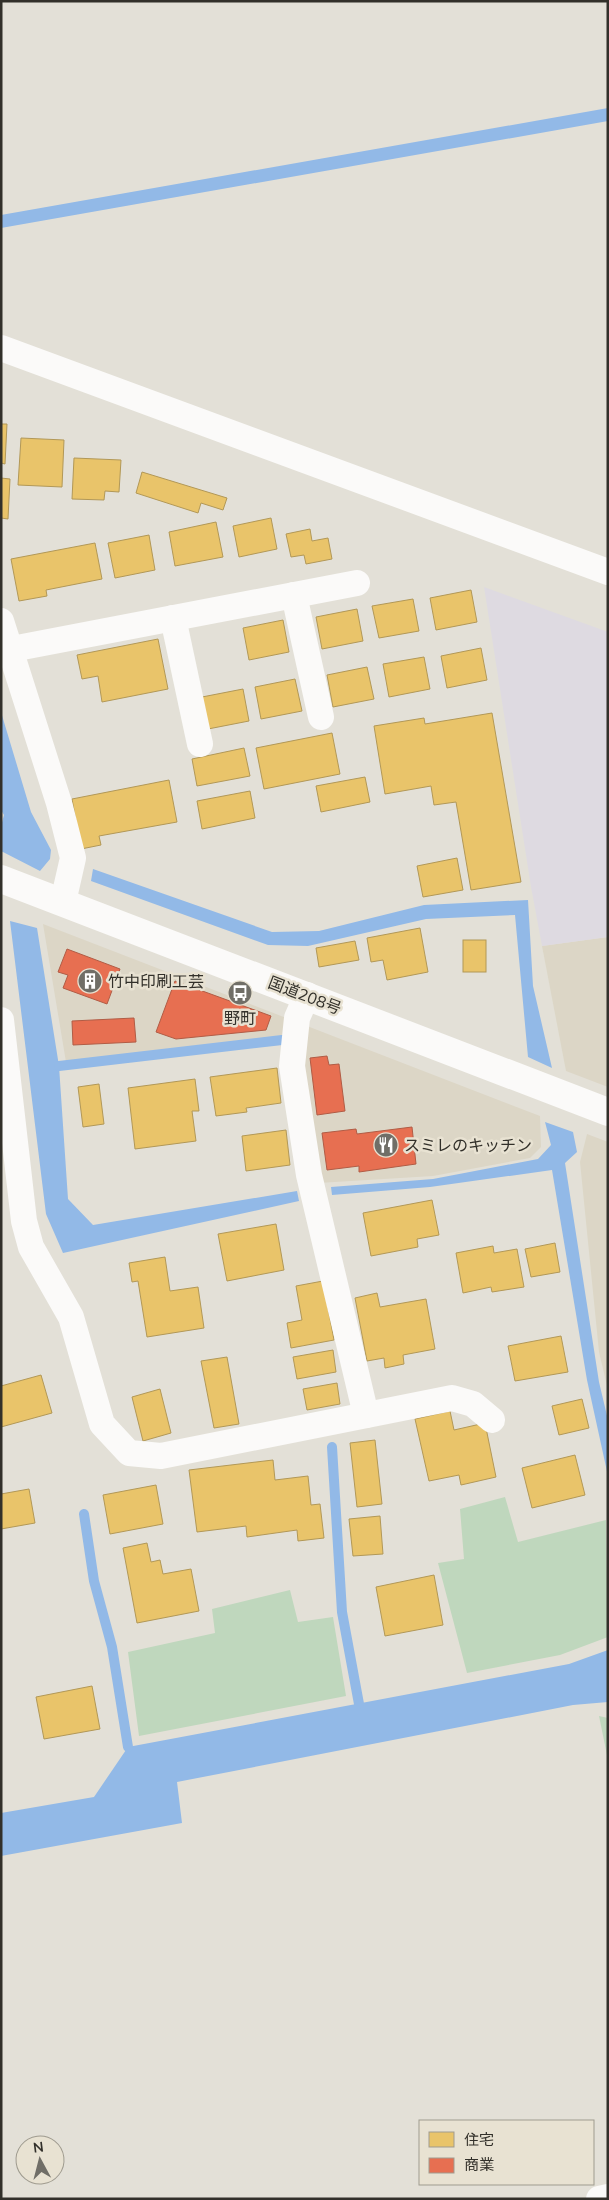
<svg xmlns="http://www.w3.org/2000/svg" width="609" height="2200" font-family="'Nunito Sans','Noto Sans JP',sans-serif">
  <style>
    .built { fill: #dcd6c6 }
    .industrial { fill: #dedae1 }
    .green { fill: #bfd7bd }
    .water { fill: #92b9e7 }
    .homes { fill: #e9c46a; stroke: #b29857 }
    .shops { fill: #e76f51; stroke: #b15c45 }
    .lines { fill: none; stroke-linecap: round; stroke-linejoin: round }
    .stream { stroke: #92b9e7; stroke-width: 10 }
    .minor { stroke: #fbfaf9; stroke-width: 26 }
    .trunk { stroke: #fbfaf9; stroke-width: 28 }
    .labels { text-anchor: middle; stroke-width: 5; stroke-linejoin: round; paint-order: stroke }
    .poi-label { font-size: 16px; fill: #32302a; stroke: #e8e2d2; text-anchor: start }
    .street-label { font-size: 16px; fill: #32302a; stroke: #e8e2d2 }
  </style>
  <rect width="100%" height="100%" fill="#e3e0d7"/>
  <!-- built -->
  <g class="built">
    <polygon points="43,924 540,1116 541,1147 530,1158 433,1176 302,1184 284,1037 66,1062"/>
    <polygon points="608,937 608,1087 566,1071 542,946"/>
    <polygon points="587,1134 608,1142 608,1390 599,1352 580,1162"/>
  </g>
  <!-- industrial -->
  <polygon class="industrial" points="484,587 608,632 608,937 542,946 531,887"/>
  <!-- green -->
  <g class="green">
    <polygon points="505,1497 518,1542 606,1520 608,1637 560,1655 467,1673 438,1563 464,1559 460,1509"/>
    <polygon points="290,1590 298,1622 333,1617 346,1696 139,1736 128,1652 215,1633 212,1609"/>
    <polygon points="599,1716 608,1718 608,1760"/>
  </g>
  <!-- water -->
  <g class="water">
    <polygon points="608,108 608,121 1,228 1,215"/>
    <polygon points="1,712 31,812 51,850 50,859 40,871 1,851 1,826 4,815 1,810"/>
    <polygon points="93,869 272,932 319,931 424,905 528,900 533,986 552,1068 528,1057 515,915 426,919 308,946 268,945 91,881"/>
    <polygon points="10,921 37,928 59,1066 68,1199 93,1225 297,1191 299,1201 63,1253 46,1214"/>
    <polygon points="545,1122 573,1132 577,1152 565,1163 599,1382 608,1420 608,1476 587,1380 552,1170 430,1187 332,1195 331,1187 433,1179 538,1159 551,1145"/>
    <polygon points="608,1650 608,1702 573,1705 177,1782 182,1823 1,1856 1,1813 94,1797 128,1747 569,1664"/>
  </g>
  <!-- homes -->
  <g class="homes">
    <polygon points="1,424 7,424 5,464 1,463"/>
    <polygon points="21,438 64,440 62,487 18,485"/>
    <polygon points="74,458 121,460 119,492 105,491 104,500 72,499"/>
    <polygon points="142,472 227,498 223,510 201,503 198,513 136,493"/>
    <polygon points="1,478 10,479 8,519 1,518"/>
    <polygon points="271,518 277,549 239,557 233,526"/>
    <polygon points="216,522 223,557 175,566 169,532"/>
    <polygon points="310,529 312,541 328,538 332,559 306,564 304,555 291,557 286,534"/>
    <polygon points="149,535 155,570 115,578 108,543"/>
    <polygon points="95,543 102,579 46,590 47,596 19,601 11,559"/>
    <polygon points="471,590 477,622 436,630 430,598"/>
    <polygon points="413,599 419,631 379,638 372,606"/>
    <polygon points="357,609 363,641 322,649 316,617"/>
    <polygon points="283,620 289,652 249,660 243,628"/>
    <polygon points="158,639 168,689 102,702 98,676 82,679 77,655"/>
    <polygon points="481,648 487,680 447,688 441,656"/>
    <polygon points="424,657 430,689 389,697 383,664"/>
    <polygon points="367,667 374,699 333,707 327,675"/>
    <polygon points="295,679 302,711 261,719 255,687"/>
    <polygon points="243,689 249,721 208,729 202,697"/>
    <polygon points="492,713 521,882 471,890 456,802 434,805 431,786 385,794 374,726 424,718 425,724"/>
    <polygon points="332,733 340,774 264,789 256,748"/>
    <polygon points="244,748 250,776 197,786 192,759"/>
    <polygon points="365,777 370,802 321,812 316,786"/>
    <polygon points="169,780 177,822 99,836 101,845 81,849 72,799"/>
    <polygon points="250,791 255,818 202,829 197,801"/>
    <polygon points="457,858 463,890 423,897 417,866"/>
    <polygon points="420,928 428,972 387,980 383,960 371,962 367,938"/>
    <rect x="463" y="940" width="23" height="32"/>
    <polygon points="355,941 359,960 319,967 316,948"/>
    <polygon points="277,1068 281,1103 246,1108 247,1112 216,1116 210,1077"/>
    <polygon points="195,1079 199,1111 192,1111 196,1141 135,1149 128,1088"/>
    <polygon points="99,1084 104,1124 83,1127 78,1087"/>
    <polygon points="286,1130 290,1165 246,1171 242,1136"/>
    <polygon points="432,1200 439,1235 417,1239 418,1247 371,1256 363,1213"/>
    <polygon points="276,1224 284,1270 227,1281 218,1234"/>
    <polygon points="555,1243 560,1272 531,1277 525,1249"/>
    <polygon points="493,1246 494,1253 517,1249 524,1287 492,1292 491,1287 463,1293 456,1253"/>
    <polygon points="165,1257 170,1291 198,1287 204,1328 147,1337 138,1281 132,1282 129,1263"/>
    <polygon points="323,1281 334,1340 291,1348 287,1323 302,1320 296,1286"/>
    <polygon points="377,1293 380,1307 426,1299 435,1349 403,1355 404,1364 385,1368 384,1358 367,1361 355,1298"/>
    <polygon points="561,1336 568,1372 515,1381 508,1346"/>
    <polygon points="333,1350 336,1372 297,1379 293,1357"/>
    <polygon points="227,1357 239,1424 214,1428 201,1361"/>
    <polygon points="41,1375 52,1413 1,1427 1,1386"/>
    <polygon points="337,1383 340,1404 307,1410 303,1389"/>
    <polygon points="160,1389 171,1433 143,1441 132,1397"/>
    <polygon points="582,1399 589,1428 559,1435 552,1406"/>
    <polygon points="450,1411 454,1430 485,1423 496,1477 461,1485 459,1475 429,1481 415,1419"/>
    <polygon points="375,1440 382,1504 357,1507 350,1443"/>
    <polygon points="575,1455 585,1495 532,1508 522,1468"/>
    <polygon points="273,1460 275,1480 308,1476 311,1505 320,1504 324,1538 298,1541 297,1530 247,1537 246,1526 197,1532 189,1470"/>
    <polygon points="156,1485 163,1524 110,1534 103,1495"/>
    <polygon points="29,1489 35,1523 1,1529 1,1494"/>
    <polygon points="380,1516 383,1554 353,1556 349,1519"/>
    <polygon points="147,1543 151,1562 160,1560 163,1574 191,1569 199,1611 137,1623 123,1548"/>
    <polygon points="434,1575 443,1625 385,1636 376,1587"/>
    <polygon points="92,1686 100,1729 44,1739 36,1697"/>
  </g>
  <!-- shops -->
  <g class="shops">
    <polygon points="67,949 120,969 107,1004 63,988 68,975 58,972"/>
    <polygon points="175,981 271,1016 266,1030 176,1039 156,1032"/>
    <polygon points="134,1018 136,1042 73,1045 72,1021"/>
    <polygon points="327,1056 329,1065 339,1064 345,1111 317,1115 310,1058"/>
    <polygon points="412,1127 416,1164 359,1172 359,1166 327,1170 322,1133 356,1129 357,1134"/>
  </g>
  <g class="lines">
    <!-- stream -->
    <g class="stream">
      <polyline points="59,1066 282,1040"/>
      <polyline points="332,1447 342,1612 359,1704"/>
      <polyline points="84,1514 94,1581 112,1647 128,1747"/>
    </g>
    <!-- minor -->
    <g class="minor">
      <polyline points="1,348 608,572"/>
      <polyline points="294,595 321,717"/>
      <polyline points="173,618 200,744"/>
      <polyline points="1,621 59,803 73,858 63,902"/>
      <polyline points="12,649 357,583"/>
      <polyline points="307,995 297,1018 292,1066 309,1175 366,1415"/>
      <polyline points="1,1020 24,1221 31,1247 71,1317 102,1424 129,1453 161,1456 452,1398 473,1404 492,1420"/>
      <polyline points="599,2199 608,2197"/>
    </g>
    <!-- trunk -->
    <polyline class="trunk" points="1,879 608,1112"/>
  </g>
  <!-- icons -->
  <defs>
    <symbol id="building-disc" viewBox="-11 -11 22 22"><circle r="9.5" fill="#706e67" stroke="#e8e2d2"/><path d="M-4-6H4V6H1V3H-1V6H-4ZM-2.5-4.3h1.7v1.8h-1.7ZM.8-4.3h1.7v1.8H.8ZM-2.5-1h1.7V.8h-1.7ZM.8-1h1.7V.8H.8Z" fill="#fff"/></symbol>
    <symbol id="bus-disc" viewBox="-11 -11 22 22"><circle r="9.5" fill="#706e67" stroke="#e8e2d2"/><path d="M-5-6H5V4H4V6H2V4H-2V6H-4V4H-5ZM-3.5-4V0h7V-4ZM-3.5 1.2v1.5H-2V1.2ZM2 1.2v1.5H3.5V1.2Z" fill="#fff"/></symbol>
    <symbol id="restaurant-disc" viewBox="-11 -11 22 22"><circle r="9.5" fill="#706e67" stroke="#e8e2d2"/><path d="M-5-6h1v4h1v-4h1v4h1v-4h1v5L-1.5 .5V6h-2V.5L-5-1ZM5-6V6H3V1.5H1.5Q1.5-4 5-6Z" fill="#fff"/></symbol>
  </defs>
  <g fill-rule="evenodd">
    <use href="#building-disc" x="76" y="967" width="28" height="28"/>
    <use href="#bus-disc" x="226" y="979" width="28" height="28"/>
    <use href="#restaurant-disc" x="372" y="1131" width="28" height="28"/>
  </g>
  <g class="labels">
    <!-- poi labels -->
    <g class="poi-label">
      <text x="108" y="987">竹中印刷工芸</text>
      <text x="240" y="1024" text-anchor="middle">野町</text>
      <text x="404" y="1151">スミレのキッチン</text>
    </g>
    <!-- street labels -->
    <g class="street-label">
      <text transform="translate(305 995) rotate(21)" y="6">国道208号</text>
    </g>
  </g>
  <!-- border -->
  <rect width="609" height="2200" fill="none" stroke="#32302a" stroke-width="5"/>
  <!-- legend -->
  <rect x="419" y="2120" width="175" height="65" fill="#e8e2d2" stroke="#9f9b8f"/>
  <rect x="429" y="2132" width="25" height="15" fill="#e9c46a" stroke="#9f9b8f"/>
  <text x="464" y="2145" font-size="15" fill="#32302a">住宅</text>
  <rect x="429" y="2158" width="25" height="15" fill="#e76f51" stroke="#9f9b8f"/>
  <text x="464" y="2170" font-size="15" fill="#32302a">商業</text>
  <!-- north arrow -->
  <g transform="translate(40 2160) rotate(353)"><circle r="24" fill="#e8e2d2" stroke="#9f9b8f"/>
  <path d="M0-4L9 19L0 12L-9 19Z" fill="#706e67"/>
  <text y="-8" font-size="14" font-weight="bold" text-anchor="middle" fill="#32302a">N</text>
  </g>
</svg>
